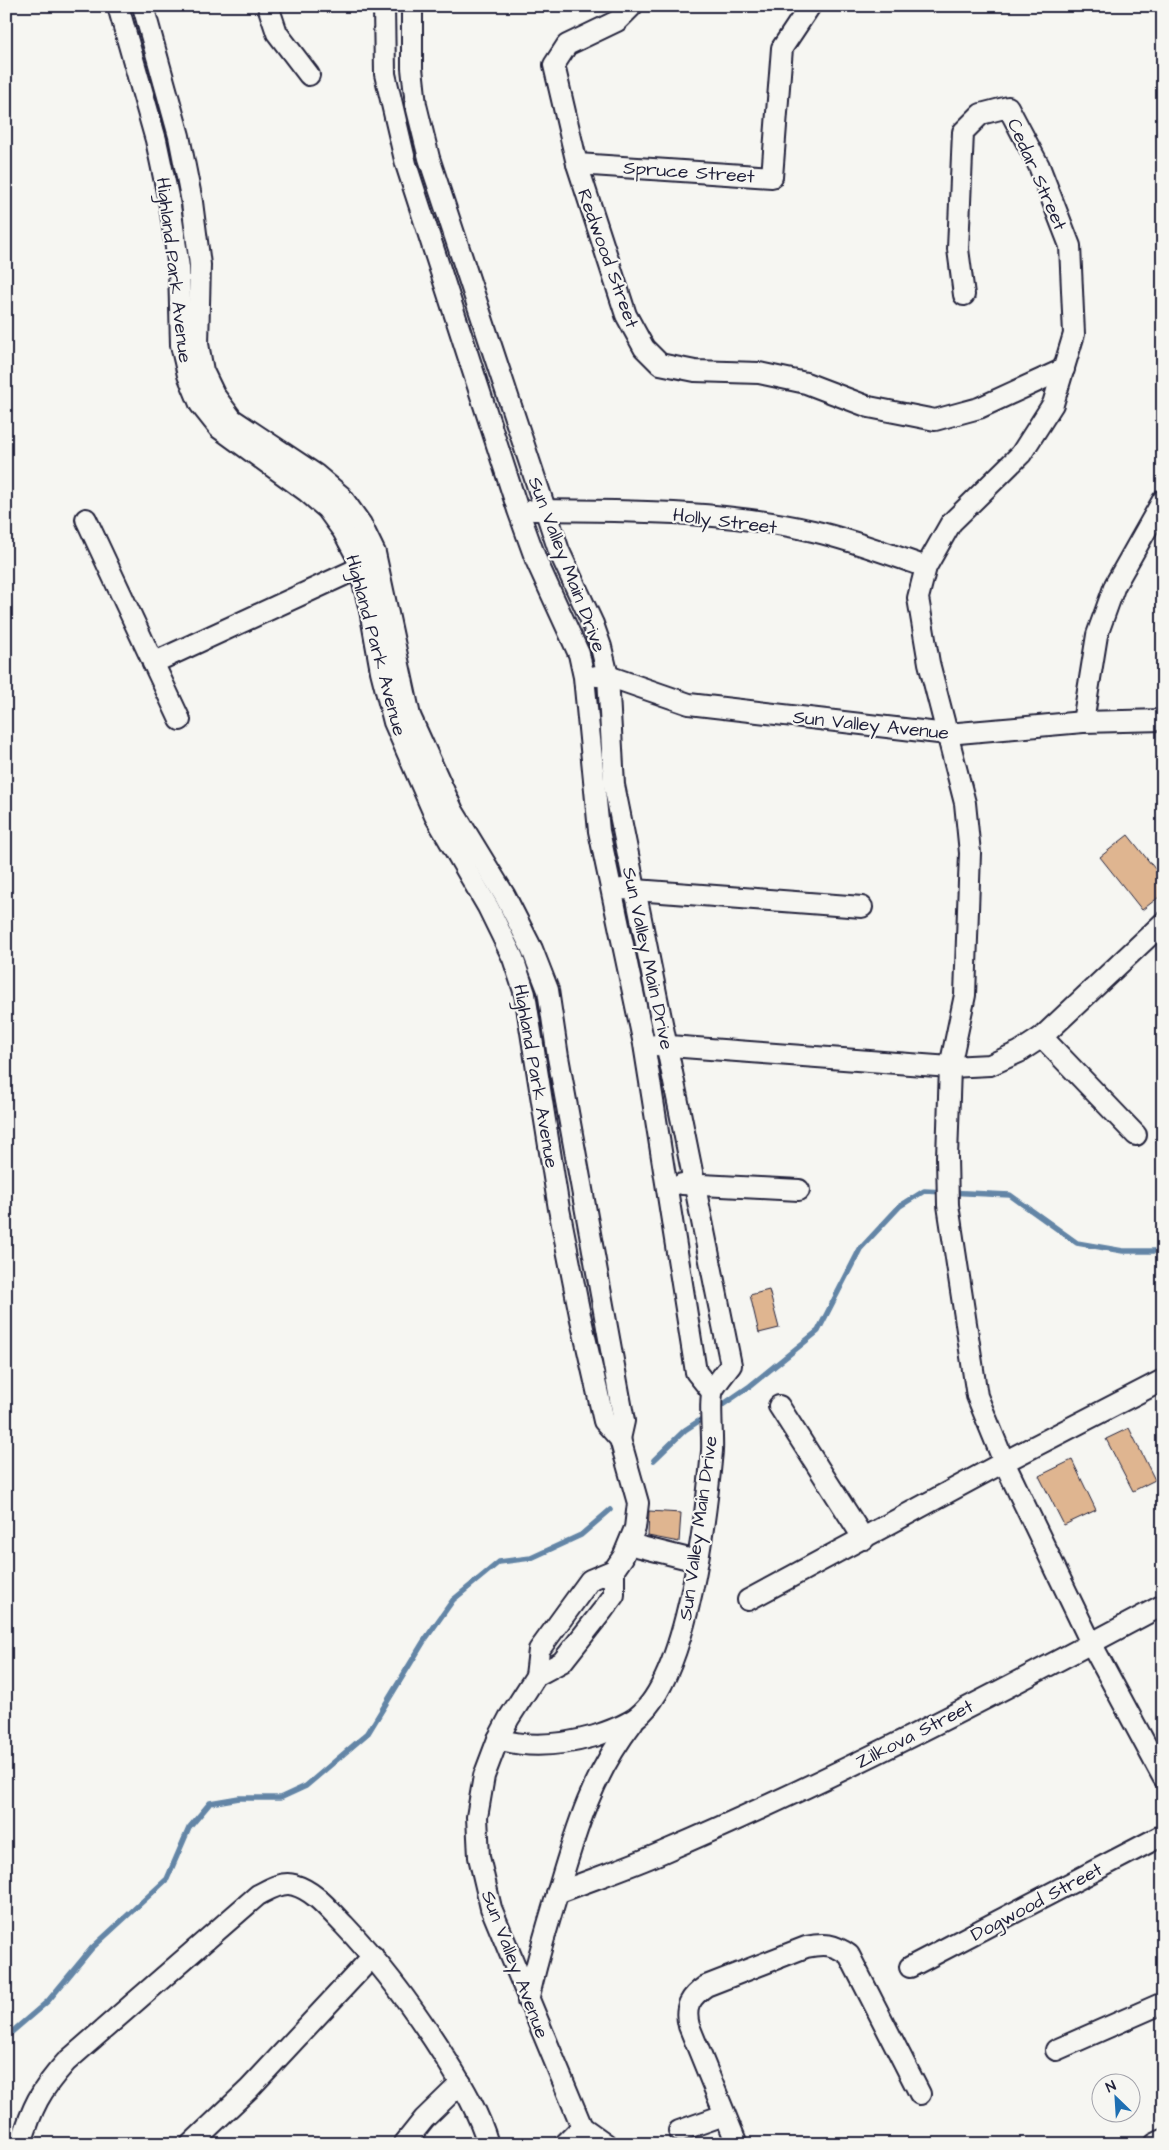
<svg xmlns="http://www.w3.org/2000/svg" width="1169" height="2150" font-family="'Architects Daughter',sans-serif">
  <style>
    .lines { fill: none; stroke-linecap: round; stroke-linejoin: round }
    .stream { stroke: #6385a6; stroke-width: 5.5 }
    .building { fill: #dfb590; stroke: #22223b }
    .minor-casing { stroke: #22223b; stroke-width: 24 }
    .minor { stroke: #f6f6f2; stroke-width: 20 }
    .labels { text-anchor: middle; stroke-width: 4.5; stroke-linejoin: round; paint-order: stroke }
    .street-label { font-size: 19px; fill: #22223b; stroke: #f6f6f2 }
  </style>
  <rect width="100%" height="100%" fill="#f6f6f2"/>
  <filter id="ink" filterUnits="userSpaceOnUse"><feTurbulence type="fractalNoise" baseFrequency=".02" numOctaves="2"/><feDisplacementMap in="SourceGraphic" scale="10" xChannelSelector="R" yChannelSelector="G"/><feConvolveMatrix kernelMatrix="1 2 1 2 8 2 1 2 1" color-interpolation-filters="sRGB"/></filter>
  <g filter="url(#ink)">
    <g class="lines">
      <!-- stream -->
      <g class="stream">
        <polyline points="715,1410 750,1386 818,1331 860,1249 900,1206 924,1191 1010,1195 1077,1243 1123,1251 1163,1251"/>
        <polyline points="654,1460 685,1430 708,1415"/>
        <polyline points="6,2037 48,2001 92,1948 167,1879 189,1828 210,1803 239,1798 280,1798 306,1786 368,1733 424,1641 453,1600 499,1562 531,1558 581,1535 610,1510"/>
      </g>
    </g>
    <!-- building -->
    <g class="building">
      <polygon points="1128,835 1163,879 1163,894 1142,910 1100,857"/>
      <polygon points="769,1290 779,1328 759,1333 750,1295"/>
      <polygon points="1129,1428 1155,1480 1133,1491 1106,1439"/>
      <polygon points="1072,1460 1096,1510 1064,1525 1039,1476"/>
      <polygon points="649,1511 681,1513 679,1542 648,1536"/>
    </g>
    <g class="lines">
      <defs>
        <g id="minor">
          <polyline points="118,6 156,140 170,206 179,268 181,345 188,375 200,404 219,428 306,491 327,509 343,531 356,555 370,610 381,671 394,722 435,816 488,907 513,958 525,994 559,1209 580,1315 604,1421 620,1439 638,1503 635,1528 623,1557 614,1570 590,1580 539,1650 536,1676"/>
          <polyline points="143,6 179,136 192,202 200,265 198,344 203,371 215,396 232,419 315,474 341,496 361,524 375,553 410,716 453,811 505,896 532,949 548,990 558,1057 624,1421 620,1439"/>
          <polyline points="268,6 277,33 309,75"/>
          <polyline points="384,6 385,74 406,164 518,510 536,560 579,654 584,677 599,831 644,1044 696,1372 712,1392"/>
          <path d="M412,6V68L416,105L429,158L559,551L593,624L601,647L608,676L614,785L731,1365C725,1373 717,1382 713,1390C709,1400 713,1437 712,1451C706,1515 688,1677 637,1717C625,1726 609,1731 595,1736C563,1745 530,1749 498,1739"/>
          <polyline points="632,6 617,21 567,45 554,65 577,164 626,315 644,348 660,364 695,371 759,373 806,383 869,407 935,420 979,408 1064,369"/>
          <polyline points="577,164 772,177 782,48 810,6"/>
          <polyline points="964,295 958,249 963,132 981,114 1008,107 1039,166 1070,246 1074,334 1053,404 1021,454 951,523 926,567 918,598 929,663 965,803 970,853 965,995 950,1067 947,1157 948,1205 977,1396 1004,1462 1091,1643 1163,1777"/>
          <path d="M533,510C626,511 721,510 813,531C852,540 889,554 926,567"/>
          <polyline points="86,519 180,720"/>
          <polyline points="153,663 370,563"/>
          <polyline points="596,676 608,676 689,704 947,734 1083,722 1163,720"/>
          <polyline points="1083,722 1097,635 1115,585 1163,500"/>
          <polyline points="622,889 862,907"/>
          <polyline points="1042,1037 1136,1135"/>
          <polyline points="656,1045 950,1067 990,1065 1019,1052 1042,1037 1163,923"/>
          <polyline points="682,1184 799,1190"/>
          <polyline points="779,1406 864,1539"/>
          <polyline points="629,1544 697,1561"/>
          <polyline points="748,1600 1004,1462 1163,1380"/>
          <path d="M557,1893C593,1879 629,1867 663,1852C834,1779 1000,1692 1163,1605"/>
          <polyline points="910,1967 1163,1835"/>
          <path d="M528,2001C536,1963 547,1927 558,1891C577,1826 592,1776 633,1722"/>
          <polyline points="1056,2050 1163,2003"/>
          <polyline points="582,2127 606,2144"/>
          <polyline points="679,2131 724,2115"/>
          <path d="M21,2144C32,2107 40,2091 66,2062L258,1895C268,1890 282,1881 294,1885C315,1891 329,1910 344,1925C383,1966 416,2011 446,2059C463,2086 479,2113 488,2144"/>
          <polyline points="191,2144 249,2089 373,1956"/>
          <polyline points="404,2144 424,2119 461,2083"/>
          <polyline points="565,2144 582,2127"/>
          <polyline points="584,2144 582,2127 491,1908 479,1857 477,1817 484,1776 498,1739 509,1718 536,1676 562,1662 603,1610 614,1595 614,1570"/>
          <path d="M737,2144L689,2026C684,2007 690,1997 706,1986L806,1947C824,1943 834,1944 849,1955L920,2094"/>
          <polyline points="1155,2144 1163,2140"/>
        </g>
      </defs>
      <!-- minor casing -->
      <use href="#minor" class="minor-casing"/>
      <!-- minor -->
      <use href="#minor" class="minor"/>
    </g>
  </g>
  <g class="labels">
    <!-- street labels -->
    <g class="street-label">
      <text transform="translate(689 171) rotate(4)" y="7">Spruce Street</text>
      <text transform="translate(1038 174) rotate(66)" y="7">Cedar Street</text>
      <text transform="translate(609 258) rotate(70)" y="7">Redwood Street</text>
      <text transform="translate(175 270) rotate(83)" y="7">Highland Park Avenue</text>
      <text transform="translate(725 520) rotate(7)" y="7">Holly Street</text>
      <text transform="translate(568 564) rotate(69)" y="7">Sun Valley Main Drive</text>
      <text transform="translate(377 645) rotate(75)" y="7">Highland Park Avenue</text>
      <text transform="translate(871 724) rotate(6)" y="7">Sun Valley Avenue</text>
      <text transform="translate(649 958) rotate(78)" y="7">Sun Valley Main Drive</text>
      <text transform="translate(537 1076) rotate(80)" y="7">Highland Park Avenue</text>
      <text transform="translate(697 1528) rotate(-82)" y="7">Sun Valley Main Drive</text>
      <text transform="translate(914 1733) rotate(-27)" y="7">Zilkova Street</text>
      <text transform="translate(1036 1901) rotate(-28)" y="7">Dogwood Street</text>
      <text transform="translate(516 1964) rotate(69)" y="7">Sun Valley Avenue</text>
    </g>
  </g>
  <!-- margin -->
  <rect width="1169" height="2150" fill="none" stroke="#f6f6f2" stroke-width="25"/>
  <rect x="12" y="12" width="1144" height="2125" fill="none" stroke="#22223b" stroke-width="2" filter="url(#ink)"/>
  <!-- north arrow -->
  <g transform="translate(1116 2098) rotate(335)"><circle r="24" fill="#f6f6f2" stroke="#a1a1a9"/>
  <path d="M0-4L9 19L0 12L-9 19Z" fill="#1f6fb2"/>
  <text y="-8" font-size="14" font-weight="bold" text-anchor="middle" fill="#22223b">N</text>
  </g>
</svg>
